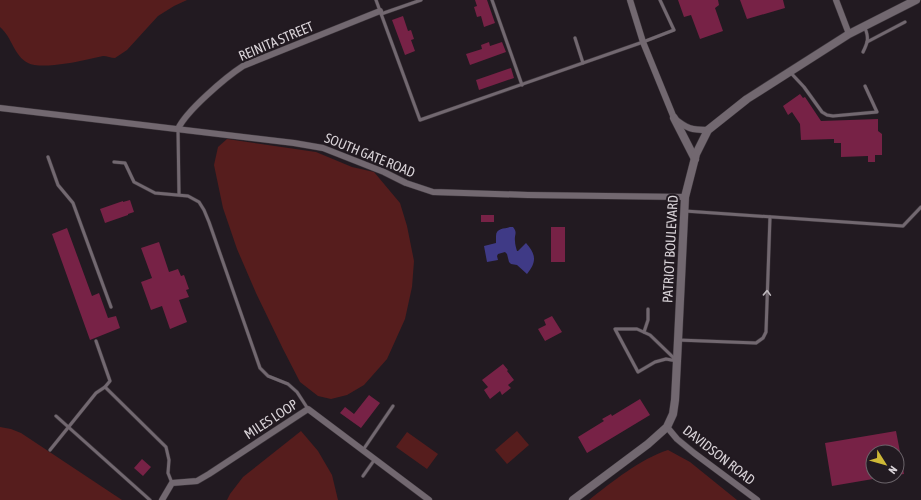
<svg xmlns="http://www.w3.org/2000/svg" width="921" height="500" font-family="'Asap Condensed',sans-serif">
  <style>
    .green { fill: #561d1d }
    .water { fill: #3f3a86 }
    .building { fill: #772246 }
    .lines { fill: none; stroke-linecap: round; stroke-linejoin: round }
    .service-casing { stroke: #3d363c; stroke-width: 4 }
    .minor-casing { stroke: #3d363c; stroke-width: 7 }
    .tertiary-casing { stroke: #3d363c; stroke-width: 9 }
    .service { stroke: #726870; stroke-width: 3 }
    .minor { stroke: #726870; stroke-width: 6 }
    .tertiary { stroke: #726870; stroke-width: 8 }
    .oneway { stroke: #beb8bd }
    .labels { text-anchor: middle; stroke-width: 4; stroke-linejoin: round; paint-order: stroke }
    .street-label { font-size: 14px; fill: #d8d2d7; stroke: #221a21 }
  </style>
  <rect width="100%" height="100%" fill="#221a21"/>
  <!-- green -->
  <g class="green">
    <path d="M0,0H187L174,6L158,16L127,50L115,58C111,58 107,56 103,56C97,57 91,59 85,60C72,63 39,69 28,63C14,56 12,37 0,27Z"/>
    <polygon points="227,139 316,152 352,167 374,172 400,203 407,226 414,261 412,287 405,319 387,359 364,385 347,395 331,399 318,396 300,382 283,349 256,293 237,249 223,208 214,165 218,147"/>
    <polygon points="0,427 11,429 21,433 122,500 0,500"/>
    <polygon points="301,431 318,451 332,475 338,500 227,500 230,494 243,477"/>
    <polygon points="517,431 529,445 507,464 495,450"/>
    <polygon points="407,432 438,454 427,469 396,447"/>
    <path d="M668,450L690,462L737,500H589C612,482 640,459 668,450Z"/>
  </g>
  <!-- water -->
  <path class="water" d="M510,227H513C518,233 514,235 515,241C515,244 516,248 517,251H518L526,243C536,254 537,262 527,274L517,265L511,264L509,262L507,254L505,252L498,254L497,256L498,260L487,262L484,246L496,243C496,241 496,238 496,236C496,228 504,229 510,227Z"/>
  <!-- building -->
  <g class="building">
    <polygon points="475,0 487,0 495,23 484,27 481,16 477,17 474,7 477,6"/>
    <polygon points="678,0 718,0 719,5 715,8 723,31 700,39 691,15 684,17"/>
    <polygon points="740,0 783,0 785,8 747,19"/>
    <polygon points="403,16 408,31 411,30 414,39 411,40 415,51 405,55 392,20"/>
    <polygon points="489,42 490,46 502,42 506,52 470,65 466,54 482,49 481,45"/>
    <polygon points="511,68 514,78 479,90 476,80"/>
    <polygon points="800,94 803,98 805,97 821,121 878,119 878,131 882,134 882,155 875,155 875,162 868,162 868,156 841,157 841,143 834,143 834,139 801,140 800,124 792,112 788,115 783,106"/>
    <polygon points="130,200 134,212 128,214 128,215 105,223 100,209 123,201 123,202"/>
    <rect x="481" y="215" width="13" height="7"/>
    <rect x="551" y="227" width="14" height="35"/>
    <polygon points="67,228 92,296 99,293 108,318 116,316 120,328 90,340 52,234"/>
    <polygon points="159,242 169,272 178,269 181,276 184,275 189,289 186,290 189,297 179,300 187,322 170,329 162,306 151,310 141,282 152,278 141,248"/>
    <polygon points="552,316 562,332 545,341 538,329 546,325 544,320"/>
    <polygon points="503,364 508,370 507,371 514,380 508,385 511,388 502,395 500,391 490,399 484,390 488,387 482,380"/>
    <polygon points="369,395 380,403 361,428 340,413 345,407 354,414"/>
    <polygon points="640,399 650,415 587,453 578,437 604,421 602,419 611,414 612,416"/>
    <polygon points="896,431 900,452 873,452 873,479 832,486 825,443"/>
    <polygon points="897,456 901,456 904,474 897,475"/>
    <polygon points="142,459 151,467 143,476 134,468"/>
  </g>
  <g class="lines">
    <defs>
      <g id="service">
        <polyline points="376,0 420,120 643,42 674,30 660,0"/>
        <polyline points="492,0 522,85"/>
        <polyline points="381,14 421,0"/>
        <polyline points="575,38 583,63"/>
        <polyline points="867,42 905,22"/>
        <path d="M863,52C868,42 869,38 865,28"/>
        <polyline points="790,72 804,87 822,112 827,115 833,116 877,112 865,86"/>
        <polyline points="178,129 179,194"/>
        <polyline points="48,157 58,185 73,203 111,307"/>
        <polyline points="114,162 125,163 134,182 155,193 188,196 199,202 204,210 209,222 260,368 268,376 288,384 297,392 308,409"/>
        <polyline points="685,211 903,226 921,207"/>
        <polygon points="615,329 637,329 650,335 677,361 666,359 655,362 638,372"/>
        <polyline points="644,332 648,320 648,309"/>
        <polyline points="678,340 756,343 763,338 766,332 770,217"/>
        <polyline points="105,387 166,447 169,460 168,473 172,483"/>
        <polyline points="56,416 150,500"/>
        <polyline points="50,450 96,393 105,387 110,381 96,341"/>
        <polyline points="363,450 393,406"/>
        <polyline points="363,476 375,459"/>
      </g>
      <g id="minor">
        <path d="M630,0L643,42L674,118C687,129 692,130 708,130"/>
        <polyline points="836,0 849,34"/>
        <polyline points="0,108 294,143 323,148 384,172 406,183 433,192 528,195 685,197"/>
        <path d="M178,129C186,111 226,77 243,66L380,11"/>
        <polyline points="667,427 677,439 694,453 757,500"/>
        <polyline points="162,500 172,483 197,481 209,474 308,409 429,500"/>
      </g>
      <g id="tertiary">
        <polyline points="674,118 695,159"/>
        <polyline points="573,500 648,444 667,427 673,414 675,400 677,361 685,197 696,154 708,130 747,99 849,34 916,0"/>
      </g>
    </defs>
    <!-- service casing -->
    <use href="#service" class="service-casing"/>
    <!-- minor casing -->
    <use href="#minor" class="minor-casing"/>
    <!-- tertiary casing -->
    <use href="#tertiary" class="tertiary-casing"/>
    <!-- service -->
    <use href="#service" class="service"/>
    <!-- minor -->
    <use href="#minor" class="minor"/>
    <!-- tertiary -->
    <use href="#tertiary" class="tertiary"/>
  </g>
  <!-- one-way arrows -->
  <defs><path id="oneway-chevron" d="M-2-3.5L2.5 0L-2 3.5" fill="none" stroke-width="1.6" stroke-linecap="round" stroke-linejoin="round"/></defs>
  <use class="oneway" href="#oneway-chevron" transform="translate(767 293) rotate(-88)"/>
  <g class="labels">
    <!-- street labels -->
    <g class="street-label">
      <text transform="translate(276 41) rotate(-23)" y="5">REINITA STREET</text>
      <text transform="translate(370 155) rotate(22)" y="5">SOUTH GATE ROAD</text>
      <text transform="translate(670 249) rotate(-87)" y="5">PATRIOT BOULEVARD</text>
      <text transform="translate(271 419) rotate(-33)" y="5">MILES LOOP</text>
      <text transform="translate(719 455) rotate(38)" y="5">DAVIDSON ROAD</text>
    </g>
  </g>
  <!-- north arrow -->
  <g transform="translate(885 464) rotate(127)"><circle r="19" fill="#221a21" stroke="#6b646a"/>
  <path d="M0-3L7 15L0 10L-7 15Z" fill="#ceb837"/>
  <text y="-6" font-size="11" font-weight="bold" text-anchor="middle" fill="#d8d2d7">N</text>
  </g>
</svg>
